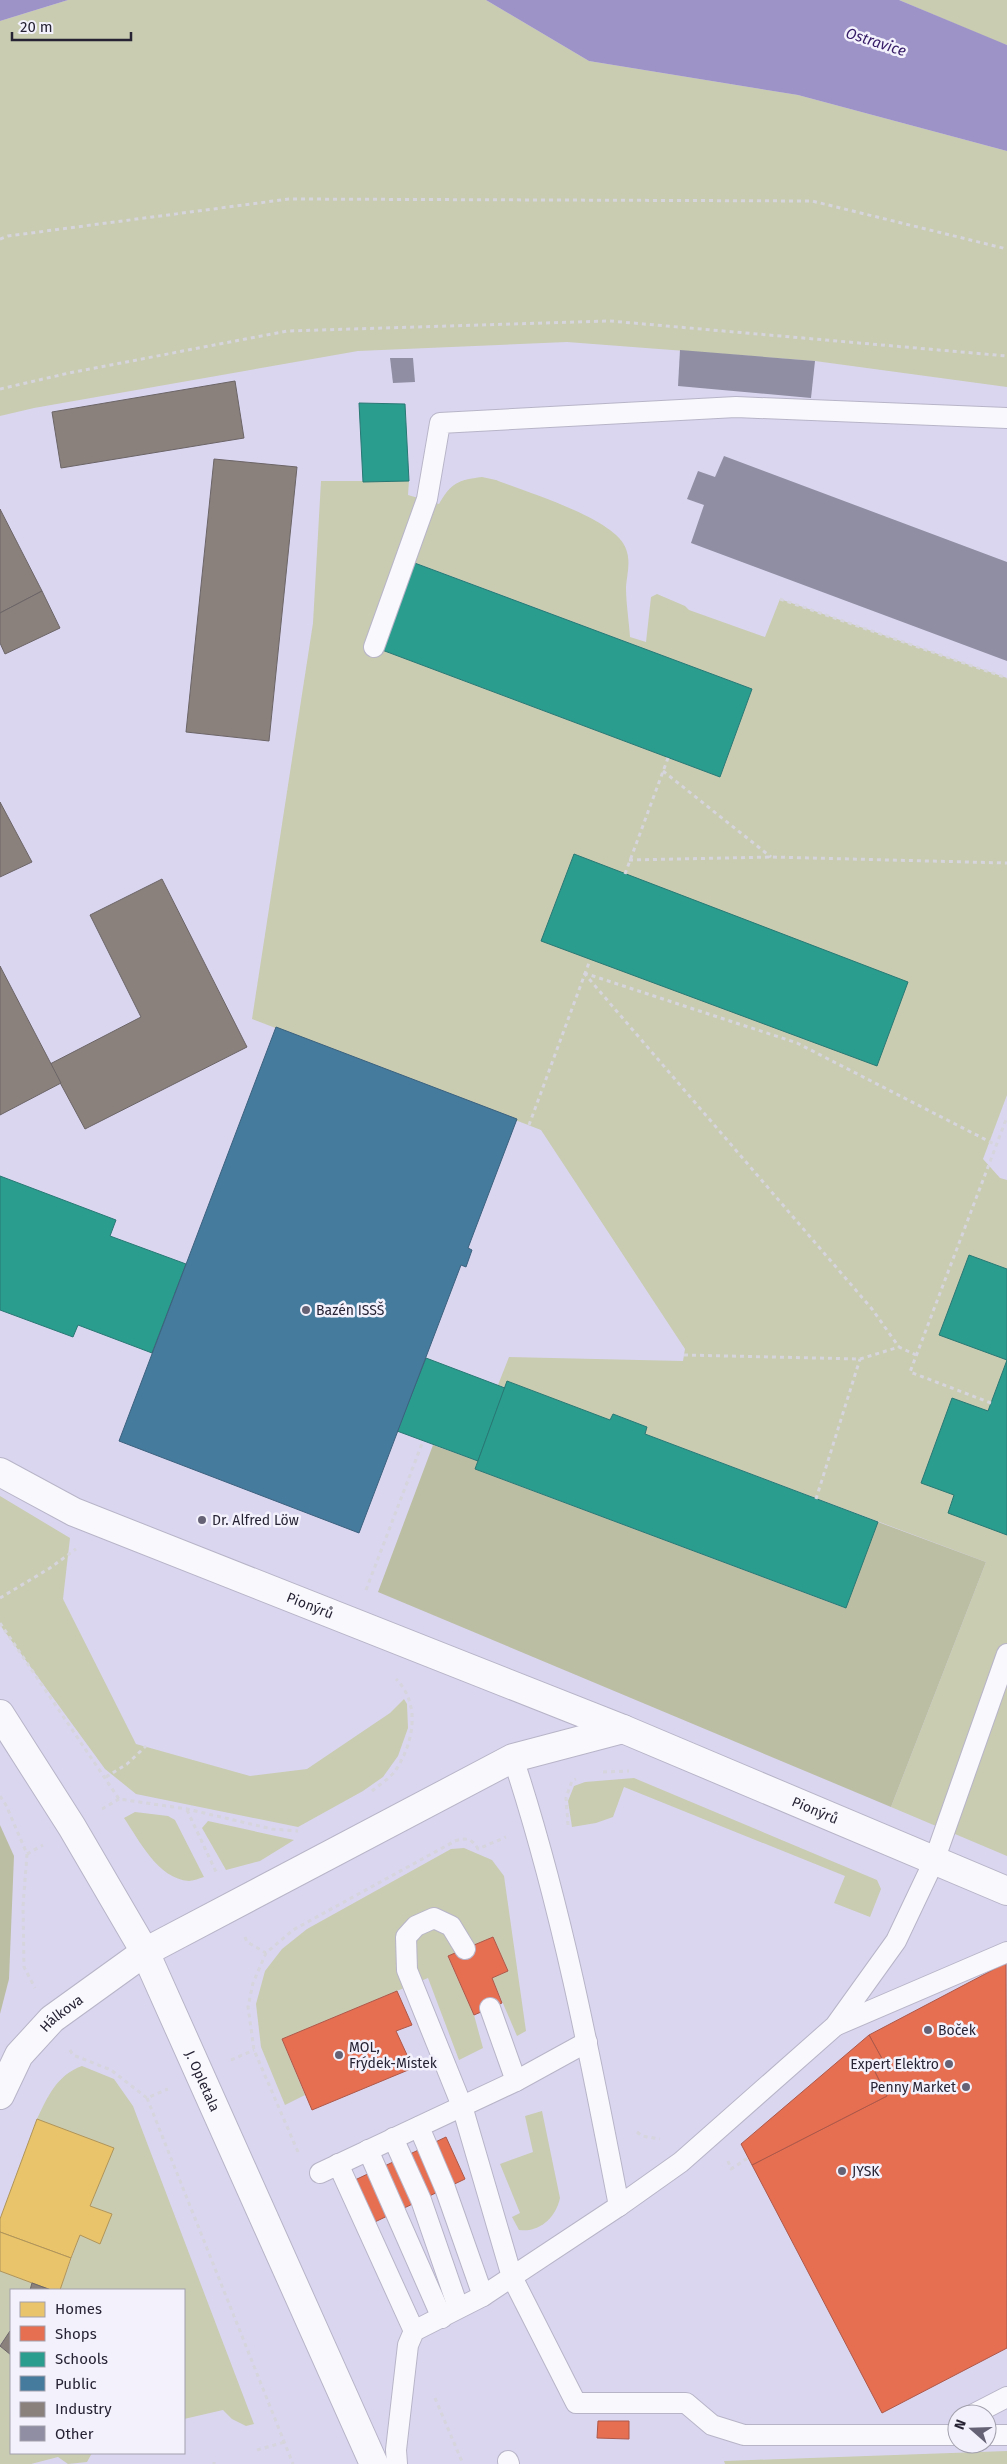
<svg xmlns="http://www.w3.org/2000/svg" width="1007" height="2464" font-family="'Fira Sans',sans-serif">
  <style>
    .green { fill: #c9ccb1; fill-rule: evenodd }
    .forest { fill: #bcbea3 }
    .water { fill: #9e93c7 }
    .homes { fill: #e9c46a; stroke: #af945a }
    .shops { fill: #e76f51; stroke: #ad5849 }
    .schools { fill: #2a9d8f; stroke: #297874 }
    .public { fill: #457b9d; stroke: #3c617e }
    .industry { fill: #8a817c; stroke: #6c6567 }
    .building { fill: #8f8ea2 }
    .lines { fill: none; stroke-linecap: round; stroke-linejoin: round }
    .lane-casing { stroke: #b8b4c8; stroke-width: 22 }
    .street-casing { stroke: #b8b4c8; stroke-width: 30 }
    .secondary-casing { stroke: #b8b4c8; stroke-width: 30 }
    .path { stroke: #d6d4dc; stroke-width: 3; stroke-dasharray: 4 4; stroke-linecap: butt }
    .lane { stroke: #f9f9fd; stroke-width: 20 }
    .street { stroke: #f9f9fd; stroke-width: 28 }
    .secondary { stroke: #f9f9fd; stroke-width: 28 }
    .poi-dot { fill: #666276; stroke: #f3f2fc; stroke-width: 2 }
    .labels { text-anchor: middle; stroke-width: 5; stroke-linejoin: round; paint-order: stroke }
    .poi-label { font-size: 14px; fill: #272335; stroke: #f3f2fc; text-anchor: start }
    .street-label { font-size: 14px; fill: #272335; stroke: #f3f2fc }
    .water-label { font-size: 15px; font-style: italic; fill: #371c68; stroke: #f3f2fc }
  </style>
  <rect width="100%" height="100%" fill="#dad6f0"/>
  <!-- green -->
  <g class="green">
    <polygon points="68,0 486,0 589,61 798,95 1007,151 1007,387 815,361 567,342 358,351 34,408 0,416 0,21"/>
    <polygon points="899,0 1007,0 1007,45 998,42"/>
    <path d="M482,477L496,480C526,492 617,519 626,549C631,562 627,574 626,587C626,603 629,621 630,637L646,642L651,597L657,594L685,606L689,610L765,637L780,599L1007,678V1095L983,1159L1000,1178L1007,1180V1856L891,1807L986,1562L645,1434L647,1427L613,1414L610,1420L498,1385L509,1357L683,1361L685,1349L541,1130L252,1019L313,623L321,481H409L408,495L439,504C451,483 458,480 482,477ZM413,562L752,689L720,777L382,650Z"/>
    <polygon points="0,1496 70,1538 63,1599 136,1744 250,1776 307,1769 390,1713 404,1699 407,1704 408,1728 398,1756 383,1777 363,1791 298,1827 136,1794 105,1769 0,1625"/>
    <polygon points="634,1778 877,1880 881,1889 870,1917 834,1903 845,1876 624,1787 613,1817 596,1823 572,1827 568,1801 574,1786 585,1782"/>
    <path d="M135,1812L168,1816L175,1820L204,1877C200,1878 193,1881 189,1881C158,1879 139,1840 124,1818Z"/>
    <polygon points="208,1821 294,1840 260,1861 226,1870 202,1828"/>
    <polygon points="464,1848 492,1860 504,1876 526,2031 517,2036 492,1978 508,1971 493,1937 448,1957 474,2015 483,2048 459,2060 428,1978 282,2039 305,2095 285,2105 261,2047 256,2004 265,1971 282,1949 307,1929 451,1849"/>
    <path d="M82,2066L114,2079L133,2106L254,2424L246,2426L232,2419L223,2410L184,2419V2290H60L80,2235L112,2214L90,2206L113,2148L37,2119C48,2096 57,2075 82,2066Z"/>
    <path d="M542,2111L560,2198C556,2217 540,2233 519,2230L512,2217L520,2213L500,2164L533,2152L525,2116Z"/>
    <polygon points="0,2271 32,2283 30,2290 11,2290 11,2330 0,2345"/>
    <polygon points="0,2346 11,2355 11,2453 92,2453 87,2462 68,2464 58,2457 31,2464 0,2464"/>
    <polygon points="1007,2451 1007,2464 725,2464 724,2461"/>
  </g>
  <!-- forest -->
  <g class="forest">
    <polygon points="433,1445 478,1461 475,1469 845,1608 878,1522 986,1562 891,1807 378,1592"/>
    <polygon points="0,1825 14,1856 9,1979 0,2014"/>
  </g>
  <!-- water -->
  <g class="water">
    <polygon points="0,0 68,0 0,21"/>
    <polygon points="486,0 899,0 1007,45 1007,151 798,95 589,61"/>
  </g>
  <!-- homes -->
  <g class="homes">
    <polygon points="37,2119 114,2148 90,2206 112,2214 100,2244 80,2235 71,2258 0,2232 0,2219"/>
    <polygon points="0,2232 71,2258 60,2290 51,2290 0,2271"/>
  </g>
  <!-- shops -->
  <g class="shops">
    <polygon points="493,1937 508,1971 492,1978 502,2003 474,2015 448,1956"/>
    <polygon points="1006,1963 1007,2348 882,2413 752,2165 887,2096 875,2072 886,2066 869,2035"/>
    <polygon points="397,1991 412,2025 396,2031 413,2068 312,2110 282,2039"/>
    <polygon points="869,2035 886,2066 875,2072 887,2096 752,2165 741,2144"/>
    <polygon points="446,2137 465,2179 358,2230 338,2188"/>
    <polygon points="598,2421 629,2421 629,2439 597,2438"/>
  </g>
  <!-- schools -->
  <g class="schools">
    <polygon points="359,403 405,404 409,481 363,482"/>
    <polygon points="412,562 752,689 720,777 382,650"/>
    <polygon points="574,854 908,982 877,1066 541,941"/>
    <polygon points="0,1176 116,1220 110,1236 186,1264 152,1353 78,1325 73,1337 0,1310"/>
    <polygon points="969,1255 1007,1269 1007,1360 939,1335"/>
    <polygon points="426,1358 505,1388 478,1461 397,1431"/>
    <polygon points="1007,1360 1007,1535 948,1513 954,1495 921,1483 952,1398 988,1411"/>
    <polygon points="507,1381 610,1420 613,1414 647,1427 645,1434 878,1522 846,1608 475,1469"/>
  </g>
  <!-- public -->
  <polygon class="public" points="276,1027 517,1119 468,1248 472,1250 466,1267 461,1265 359,1533 119,1441"/>
  <!-- industry -->
  <g class="industry">
    <polygon points="235,381 244,438 61,468 52,412"/>
    <polygon points="214,459 297,467 269,741 186,732"/>
    <polygon points="0,509 42,591 0,613"/>
    <polygon points="42,591 60,628 5,654 0,643 0,613"/>
    <polygon points="0,802 32,862 0,877"/>
    <polygon points="162,879 247,1047 85,1129 50,1064 141,1017 90,915"/>
    <polygon points="0,966 61,1083 0,1115"/>
    <polygon points="32,2283 51,2290 30,2290"/>
    <polygon points="10,2331 11,2331 11,2355 0,2346"/>
  </g>
  <!-- building -->
  <g class="building">
    <polygon points="680,350 815,361 811,398 678,386"/>
    <polygon points="390,358 413,358 415,382 393,383"/>
    <polygon points="724,456 1007,562 1007,661 691,543 704,505 687,499 698,471 715,477"/>
  </g>
  <g class="lines">
    <defs>
      <g id="lane">
        <polyline points="374,647 427,499 440,423 736,407 1007,418"/>
        <polyline points="465,1949 451,1926 434,1918 416,1926 406,1937 407,1970 462,2106 512,2277 576,2403 686,2403 712,2425 744,2435 957,2435"/>
        <polyline points="490,2008 516,2081"/>
        <polyline points="837,2025 1007,1952"/>
        <polyline points="419,2127 445,2188 483,2296"/>
        <polyline points="393,2138 421,2200 458,2307"/>
        <polyline points="368,2150 442,2318"/>
        <polyline points="338,2164 414,2331"/>
        <polyline points="320,2173 516,2081 587,2042"/>
        <polyline points="619,2206 681,2162 835,2026 896,1941 934,1861 1007,1654"/>
        <polyline points="974,2414 1007,2397"/>
        <polyline points="987,2435 1007,2435"/>
        <polyline points="508,2461 509,2464"/>
        <path d="M397,2464L396,2450L408,2345L414,2331L483,2296L619,2206C590,2055 561,1904 513,1758"/>
      </g>
      <g id="street">
        <path id="s1" d="M0,1472L74,1512L623,1729"/>
        <path id="s2" d="M0,2095L19,2055L52,2019L145,1952L513,1758L623,1729L1007,1891"/>
      </g>
      <g id="secondary">
        <path id="s3" d="M0,1714L72,1827L145,1952L374,2464"/>
      </g>
    </defs>
    <!-- lane casing -->
    <use href="#lane" class="lane-casing"/>
    <!-- street casing -->
    <use href="#street" class="street-casing"/>
    <!-- secondary casing -->
    <use href="#secondary" class="secondary-casing"/>
    <!-- path -->
    <g class="path">
      <polyline points="0,239 8,236 289,199 812,201 1007,249"/>
      <polyline points="0,389 69,373 287,331 610,321 1007,356"/>
      <polyline points="780,599 1007,678"/>
      <polyline points="663,771 771,857"/>
      <polyline points="629,860 772,857 1007,863"/>
      <polyline points="625,874 668,758"/>
      <polyline points="584,973 872,1309 899,1347"/>
      <polyline points="584,973 797,1043 996,1145"/>
      <polyline points="529,1125 590,960"/>
      <polyline points="684,1355 860,1359 899,1347 916,1355"/>
      <polyline points="991,1403 910,1372 1007,1117"/>
      <polyline points="816,1499 860,1359"/>
      <polyline points="366,1590 423,1441"/>
      <polyline points="0,1598 50,1568 76,1549"/>
      <polyline points="0,1623 119,1799 187,1809 272,1829 298,1831"/>
      <polyline points="603,1772 629,1771"/>
      <polyline points="106,1777 127,1764 146,1746"/>
      <path d="M372,1791C379,1785 390,1778 395,1771C414,1743 421,1704 396,1679"/>
      <polyline points="0,1796 6,1805 27,1854 43,1845"/>
      <polyline points="102,1809 119,1799"/>
      <polyline points="187,1810 217,1874"/>
      <polyline points="568,1825 566,1798 572,1781 576,1779"/>
      <polyline points="27,1854 23,1906 24,1967 35,1988"/>
      <polyline points="245,1937 247,1942 266,1953"/>
      <polyline points="70,2050 73,2055 111,2070 147,2098 168,2089"/>
      <polyline points="231,2060 254,2050"/>
      <polyline points="147,2098 293,2464"/>
      <polyline points="637,2132 642,2136 660,2139"/>
      <path d="M298,2152L254,2050L248,2007L253,1983L266,1953L293,1930L455,1841C467,1837 472,1839 478,1849L506,1837"/>
      <polyline points="728,2161 731,2169 748,2158"/>
      <polyline points="435,2398 463,2464"/>
      <polyline points="257,2450 285,2442"/>
      <polyline points="214,2462 214,2464"/>
    </g>
    <!-- lane -->
    <use href="#lane" class="lane"/>
    <!-- street -->
    <use href="#street" class="street"/>
    <!-- secondary -->
    <use href="#secondary" class="secondary"/>
  </g>
  <!-- markers -->
  <g class="poi-dot">
    <circle cx="306" cy="1310" r="5"/>
    <circle cx="202" cy="1520" r="5"/>
    <circle cx="928" cy="2030" r="5"/>
    <circle cx="339" cy="2055" r="5"/>
    <circle cx="949" cy="2064" r="5"/>
    <circle cx="966" cy="2087" r="5"/>
    <circle cx="842" cy="2171" r="5"/>
  </g>
  <g class="labels">
    <!-- poi labels -->
    <g class="poi-label">
      <text x="316" y="1315">Bazén ISSŠ</text>
      <text x="212" y="1525">Dr. Alfred Löw</text>
      <text x="938" y="2035">Boček</text>
      <text x="349" y="2052">MOL,<tspan x="349" dy="16">Frýdek-Místek</tspan></text>
      <text x="939" y="2069" text-anchor="end">Expert Elektro</text>
      <text x="956" y="2092" text-anchor="end">Penny Market</text>
      <text x="852" y="2176">JYSK</text>
    </g>
    <!-- street labels -->
    <g class="street-label">
      <text dy="5" stroke="none"><textPath href="#s1" startOffset="338">Pionýrů</textPath></text>
      <text dy="5" stroke="none"><textPath href="#s2" startOffset="946">Pionýrů</textPath></text>
      <text dy="5" stroke="none"><textPath href="#s2" startOffset="104">Hálkova</textPath></text>
      <text dy="5" stroke="none"><textPath href="#s3" startOffset="420">J. Opletala</textPath></text>
    </g>
    <!-- water labels -->
    <g class="water-label">
      <text transform="translate(876 42) rotate(18)" y="5">Ostravice</text>
    </g>
  </g>
  <!-- legend -->
  <rect x="10" y="2289" width="175" height="165" fill="#f3f2fc" stroke="#a19fac"/>
  <rect x="20" y="2302" width="25" height="15" fill="#e9c46a" stroke="#a19fac"/>
  <text x="55" y="2314" font-size="15" fill="#272335">Homes</text>
  <rect x="20" y="2326" width="25" height="15" fill="#e76f51" stroke="#a19fac"/>
  <text x="55" y="2339" font-size="15" fill="#272335">Shops</text>
  <rect x="20" y="2352" width="25" height="15" fill="#2a9d8f" stroke="#a19fac"/>
  <text x="55" y="2364" font-size="15" fill="#272335">Schools</text>
  <rect x="20" y="2376" width="25" height="15" fill="#457b9d" stroke="#a19fac"/>
  <text x="55" y="2389" font-size="15" fill="#272335">Public</text>
  <rect x="20" y="2402" width="25" height="15" fill="#8a817c" stroke="#a19fac"/>
  <text x="55" y="2414" font-size="15" fill="#272335">Industry</text>
  <rect x="20" y="2426" width="25" height="15" fill="#8f8ea2" stroke="#a19fac"/>
  <text x="55" y="2439" font-size="15" fill="#272335">Other</text>
  <!-- north arrow -->
  <g transform="translate(972 2429) rotate(290)"><circle r="24" fill="#f3f2fc" stroke="#a19fac"/>
  <path d="M0-4L9 19L0 12L-9 19Z" fill="#666276"/>
  <text y="-8" font-size="14" font-weight="bold" text-anchor="middle" fill="#272335">N</text>
  </g>
  <!-- scale -->
  <path d="M12 32v8h119v-8" fill="none" stroke="#272335" stroke-width="2.5"/>
  <text x="20" y="32" font-size="15" fill="#272335" stroke="#f3f2fc" stroke-width="4" paint-order="stroke">20 m</text>
</svg>
